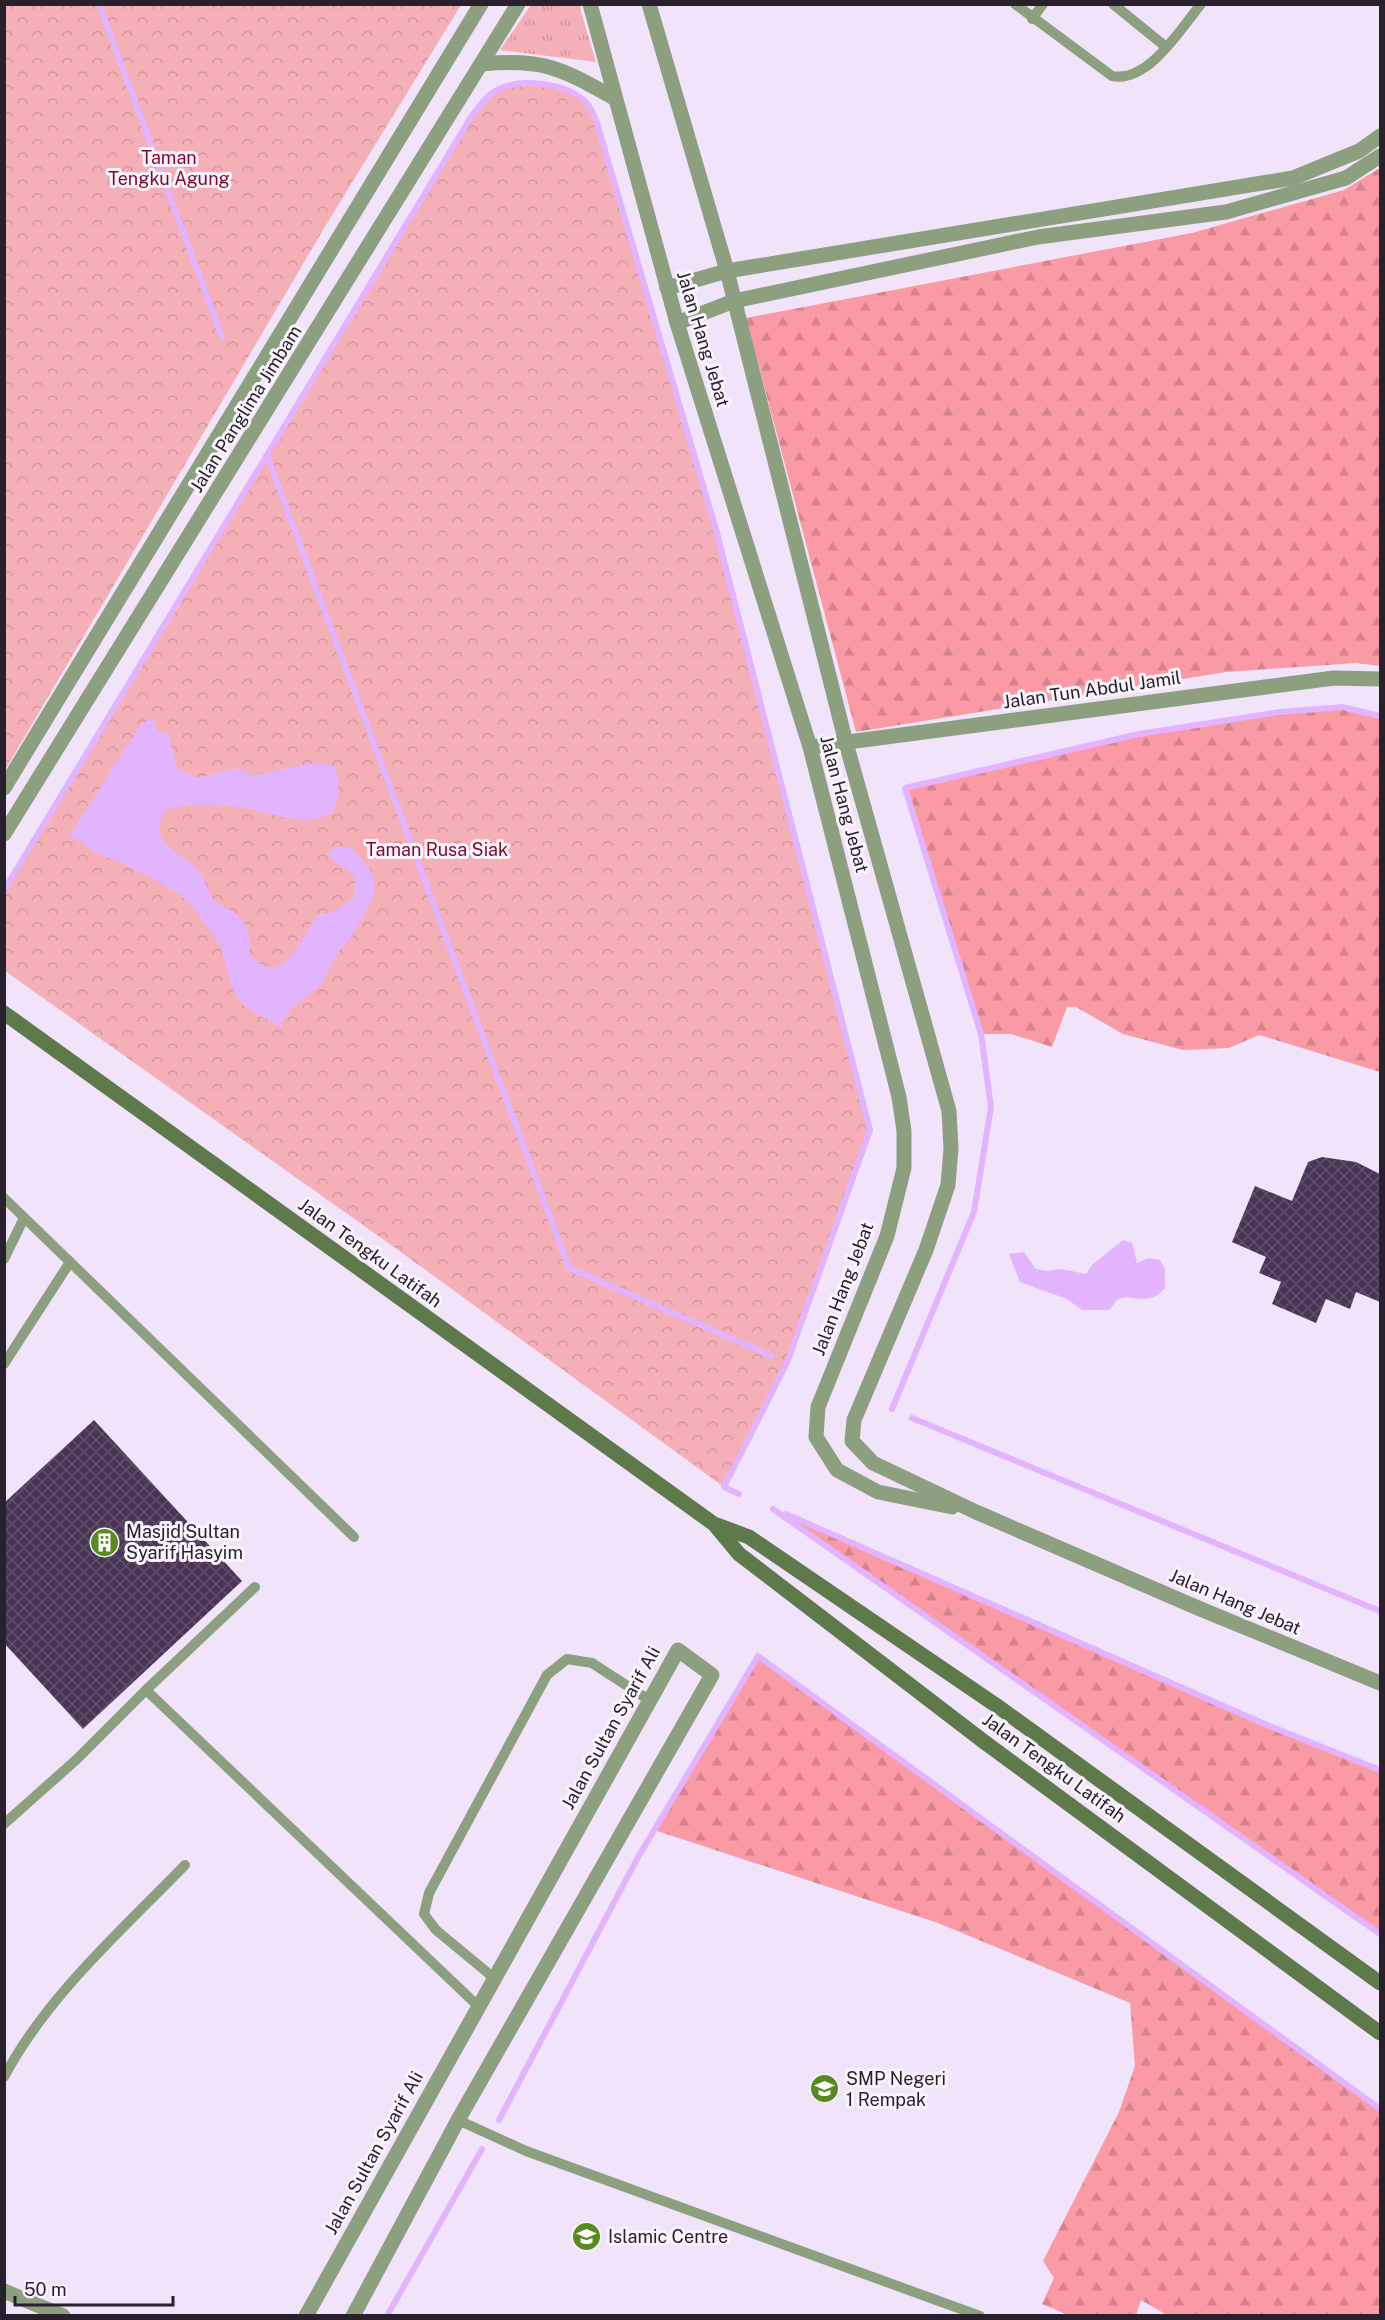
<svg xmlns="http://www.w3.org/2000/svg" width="1385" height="2320" font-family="'Public Sans',sans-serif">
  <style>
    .grass { fill: url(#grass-tufts) }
    .forest { fill: url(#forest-firs) }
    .park { fill: url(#park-crowns) }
    .water { fill: #e2b3fe }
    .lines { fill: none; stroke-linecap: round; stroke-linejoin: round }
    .stream { stroke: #e2b3fe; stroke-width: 6 }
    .building { fill: url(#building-cross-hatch) }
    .service { stroke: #8c9f7e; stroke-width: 10 }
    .minor { stroke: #8c9f7e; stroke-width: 15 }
    .tertiary { stroke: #8c9f7e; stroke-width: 15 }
    .secondary { stroke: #5f7a4a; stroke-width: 15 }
    .labels { text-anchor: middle; stroke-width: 6; stroke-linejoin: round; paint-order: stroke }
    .park-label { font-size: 18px; fill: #7c092c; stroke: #f9f4fc }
    .street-label { font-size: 18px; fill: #29202e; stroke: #f9f4fc }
    .poi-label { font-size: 18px; fill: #29202e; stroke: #f9f4fc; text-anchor: start }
  </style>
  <defs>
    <pattern id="grass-tufts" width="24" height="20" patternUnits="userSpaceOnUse" patternTransform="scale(1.5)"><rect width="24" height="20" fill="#f5b0b7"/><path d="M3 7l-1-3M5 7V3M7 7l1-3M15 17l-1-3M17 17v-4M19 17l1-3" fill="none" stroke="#d2979e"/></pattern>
    <pattern id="forest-firs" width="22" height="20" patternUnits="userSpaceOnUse" patternTransform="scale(1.5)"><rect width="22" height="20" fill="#f99aa5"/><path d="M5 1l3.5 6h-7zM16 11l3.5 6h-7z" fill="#d5848e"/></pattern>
    <pattern id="park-crowns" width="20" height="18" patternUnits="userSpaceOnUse" patternTransform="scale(1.5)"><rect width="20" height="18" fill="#f5b0b7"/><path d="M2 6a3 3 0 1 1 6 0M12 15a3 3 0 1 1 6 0" fill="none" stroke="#d2979e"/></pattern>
    <pattern id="building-cross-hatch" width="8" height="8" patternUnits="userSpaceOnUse" patternTransform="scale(1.5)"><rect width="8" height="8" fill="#493555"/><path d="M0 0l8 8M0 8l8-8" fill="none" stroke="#61506a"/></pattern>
  </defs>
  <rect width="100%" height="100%" fill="#f1e3fa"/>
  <!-- grass -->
  <polygon class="grass" points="531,5 579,5 596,62 500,50"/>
  <!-- forest -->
  <g class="forest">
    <polygon points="1380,168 1380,666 1356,663 1226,672 856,732 746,318 1192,233 1344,190"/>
    <path d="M1343,707L1380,717V1072L1259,1035L1229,1048L1183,1050L1123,1034L1076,1007H1067L1052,1047L1011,1034H981L905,788C1050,754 1194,719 1343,707Z"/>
    <polygon points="773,1509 1267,1725 1380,1770 1380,1934"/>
    <polygon points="758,1656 1380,2109 1380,2315 1167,2315 1141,2300 1136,2315 1068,2315 1042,2304 1054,2278 1043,2261 1119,2112 1135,2066 1130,2003 938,1923 654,1830"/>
  </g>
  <!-- park -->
  <g class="park">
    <polygon points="5,4 461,5 326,225 5,770"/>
    <path d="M518,84C554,85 583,86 597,123L717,533L870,1130L787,1363L724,1487L398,1250L5,971L4,890L471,117C485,99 495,90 518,84Z"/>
  </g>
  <!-- water -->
  <g class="water">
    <path d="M153,718L158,732L169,734L177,769L199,778L236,768L253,776L306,764L326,763L335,767C341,784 338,795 333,812C304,830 268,810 237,807C213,804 191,804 167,809C143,840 179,852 197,869C205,878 207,892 215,901C219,905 223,906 227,908C247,919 252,933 249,954C286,993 299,936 319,914L331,913L354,898L355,877L327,854L335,847H351L372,872L375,886L373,898L350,939L336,955L321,985L291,1009L279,1027L243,1005L232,987L220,945L191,904L176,892L133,868L96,853L70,835L141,724Z"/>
    <path d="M1123,1240L1132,1243L1137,1263L1149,1258L1160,1260L1165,1269V1288C1149,1308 1130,1293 1119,1299C1113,1302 1114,1306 1109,1310H1082L1067,1299L1020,1282L1009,1254L1024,1252L1036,1269L1047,1271L1061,1269L1086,1274L1092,1265Z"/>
  </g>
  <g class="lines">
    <!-- stream -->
    <g class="stream">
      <polyline points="99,4 222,337"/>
      <polyline points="267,456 569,1268 772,1356"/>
      <path d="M4,890L471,117C479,107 486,96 497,90C521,77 566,83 586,102C592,108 594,116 597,123L717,533L870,1130L787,1363L724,1487L739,1494"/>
      <polyline points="892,1409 974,1212 991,1107 981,1034 905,788 1139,734 1280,712 1343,707 1380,716"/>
      <polyline points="912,1418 1380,1611"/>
      <polyline points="773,1509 1380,1934"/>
      <polyline points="786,1514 1267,1725 1380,1770"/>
      <polyline points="499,2120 637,1859 758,1656 1380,2109"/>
      <polyline points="387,2316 482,2149"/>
    </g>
  </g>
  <!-- building -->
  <g class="building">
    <polygon points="1322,1157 1356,1162 1380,1174 1380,1302 1356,1292 1350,1309 1326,1299 1316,1323 1272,1304 1281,1282 1259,1273 1266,1257 1232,1242 1255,1186 1292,1201 1308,1162"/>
    <polygon points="94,1420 242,1581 83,1729 4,1643 4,1503"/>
  </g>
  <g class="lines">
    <!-- service -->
    <g class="service">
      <path d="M1015,4L1112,76C1148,83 1180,30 1201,4"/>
      <polyline points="1113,4 1166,47"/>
      <polyline points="1032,19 1043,4"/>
      <polyline points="4,1198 354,1537"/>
      <polyline points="4,1259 24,1218"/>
      <polyline points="4,1364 70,1262"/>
      <polyline points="146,1690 255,1587"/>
      <polyline points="4,1824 77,1759 146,1690 478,2006"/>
      <polyline points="494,1978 436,1930 424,1914 429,1893 547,1675 567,1659 592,1663 649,1700"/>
      <path d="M4,2077C47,1996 121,1931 185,1865"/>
      <polyline points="458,2120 526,2151 980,2316"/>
    </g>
    <!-- minor -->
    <g class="minor">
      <polyline points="667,288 727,271 1293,178 1359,151 1380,136"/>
      <polyline points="677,323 734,301 1038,237 1226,212 1346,178 1380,156"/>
      <polyline points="810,747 1334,678 1380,679"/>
    </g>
    <!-- tertiary -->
    <g class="tertiary">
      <polyline points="590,4 677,323 810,747 899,1097 904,1131 904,1168 887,1236 818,1407 816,1437 837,1470 878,1492 952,1507"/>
      <polyline points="649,4 727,271 846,743 949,1111 951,1148 948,1185 926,1250 854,1420 852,1441 873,1463 976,1512 1198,1608 1380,1683"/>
      <path d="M482,64C544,58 562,69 614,98"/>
      <polyline points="4,788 481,4"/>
      <polyline points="4,834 518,4"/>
      <polyline points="4,2291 63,2316"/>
      <polyline points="306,2316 678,1650 712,1675 458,2120 353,2316"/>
    </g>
    <!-- secondary -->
    <g class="secondary">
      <polyline points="4,1013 714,1524 739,1554 983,1741 1380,2033"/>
      <polyline points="717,1525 749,1537 1000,1708 1380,1983"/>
    </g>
  </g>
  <!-- icons -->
  <defs>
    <symbol id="building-disc" viewBox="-11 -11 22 22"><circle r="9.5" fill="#578a21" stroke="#f9f4fc"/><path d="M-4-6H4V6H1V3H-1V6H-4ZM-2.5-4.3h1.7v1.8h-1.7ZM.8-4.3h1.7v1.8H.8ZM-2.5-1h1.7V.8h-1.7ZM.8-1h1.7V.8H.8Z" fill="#fff"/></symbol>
    <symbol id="school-disc" viewBox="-11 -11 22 22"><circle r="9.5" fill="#578a21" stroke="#f9f4fc"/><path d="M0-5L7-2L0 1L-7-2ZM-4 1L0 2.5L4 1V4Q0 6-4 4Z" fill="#fff"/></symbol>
  </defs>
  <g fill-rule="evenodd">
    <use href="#building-disc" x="88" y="1526" width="33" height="33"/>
    <use href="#school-disc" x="808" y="2072" width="33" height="33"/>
    <use href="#school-disc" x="570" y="2220" width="33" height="33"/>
  </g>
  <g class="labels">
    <!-- park labels -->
    <g class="park-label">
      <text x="169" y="164">Taman<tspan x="169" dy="21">Tengku Agung</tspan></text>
      <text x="437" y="856">Taman Rusa Siak</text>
    </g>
    <!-- street labels -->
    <g class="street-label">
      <text transform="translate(703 339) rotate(73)" y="6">Jalan Hang Jebat</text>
      <text transform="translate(246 409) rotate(-58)" y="6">Jalan Panglima Jimbam</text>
      <text transform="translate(1092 690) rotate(-8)" y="6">Jalan Tun Abdul Jamil</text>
      <text transform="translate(844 804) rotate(75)" y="6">Jalan Hang Jebat</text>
      <text transform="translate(370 1253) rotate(36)" y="6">Jalan Tengku Latifah</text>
      <text transform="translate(843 1289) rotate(-69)" y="6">Jalan Hang Jebat</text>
      <text transform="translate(1235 1602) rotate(23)" y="6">Jalan Hang Jebat</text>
      <text transform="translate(611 1728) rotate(-61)" y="6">Jalan Sultan Syarif Ali</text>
      <text transform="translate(1054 1768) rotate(36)" y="6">Jalan Tengku Latifah</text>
      <text transform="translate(374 2153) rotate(-61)" y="6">Jalan Sultan Syarif Ali</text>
    </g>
    <!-- poi labels -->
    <g class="poi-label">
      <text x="126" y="1538">Masjid Sultan<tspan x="126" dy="21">Syarif Hasyim</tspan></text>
      <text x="846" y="2085">SMP Negeri<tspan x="846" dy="21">1 Rempak</tspan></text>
      <text x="608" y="2243">Islamic Centre</text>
    </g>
  </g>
  <!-- border -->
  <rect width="1385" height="2320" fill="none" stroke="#29202e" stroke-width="12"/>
  <!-- scale -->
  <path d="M15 2296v9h158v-9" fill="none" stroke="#29202e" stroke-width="3"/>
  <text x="24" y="2296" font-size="18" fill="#29202e" stroke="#f9f4fc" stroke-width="4.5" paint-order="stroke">50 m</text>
</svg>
